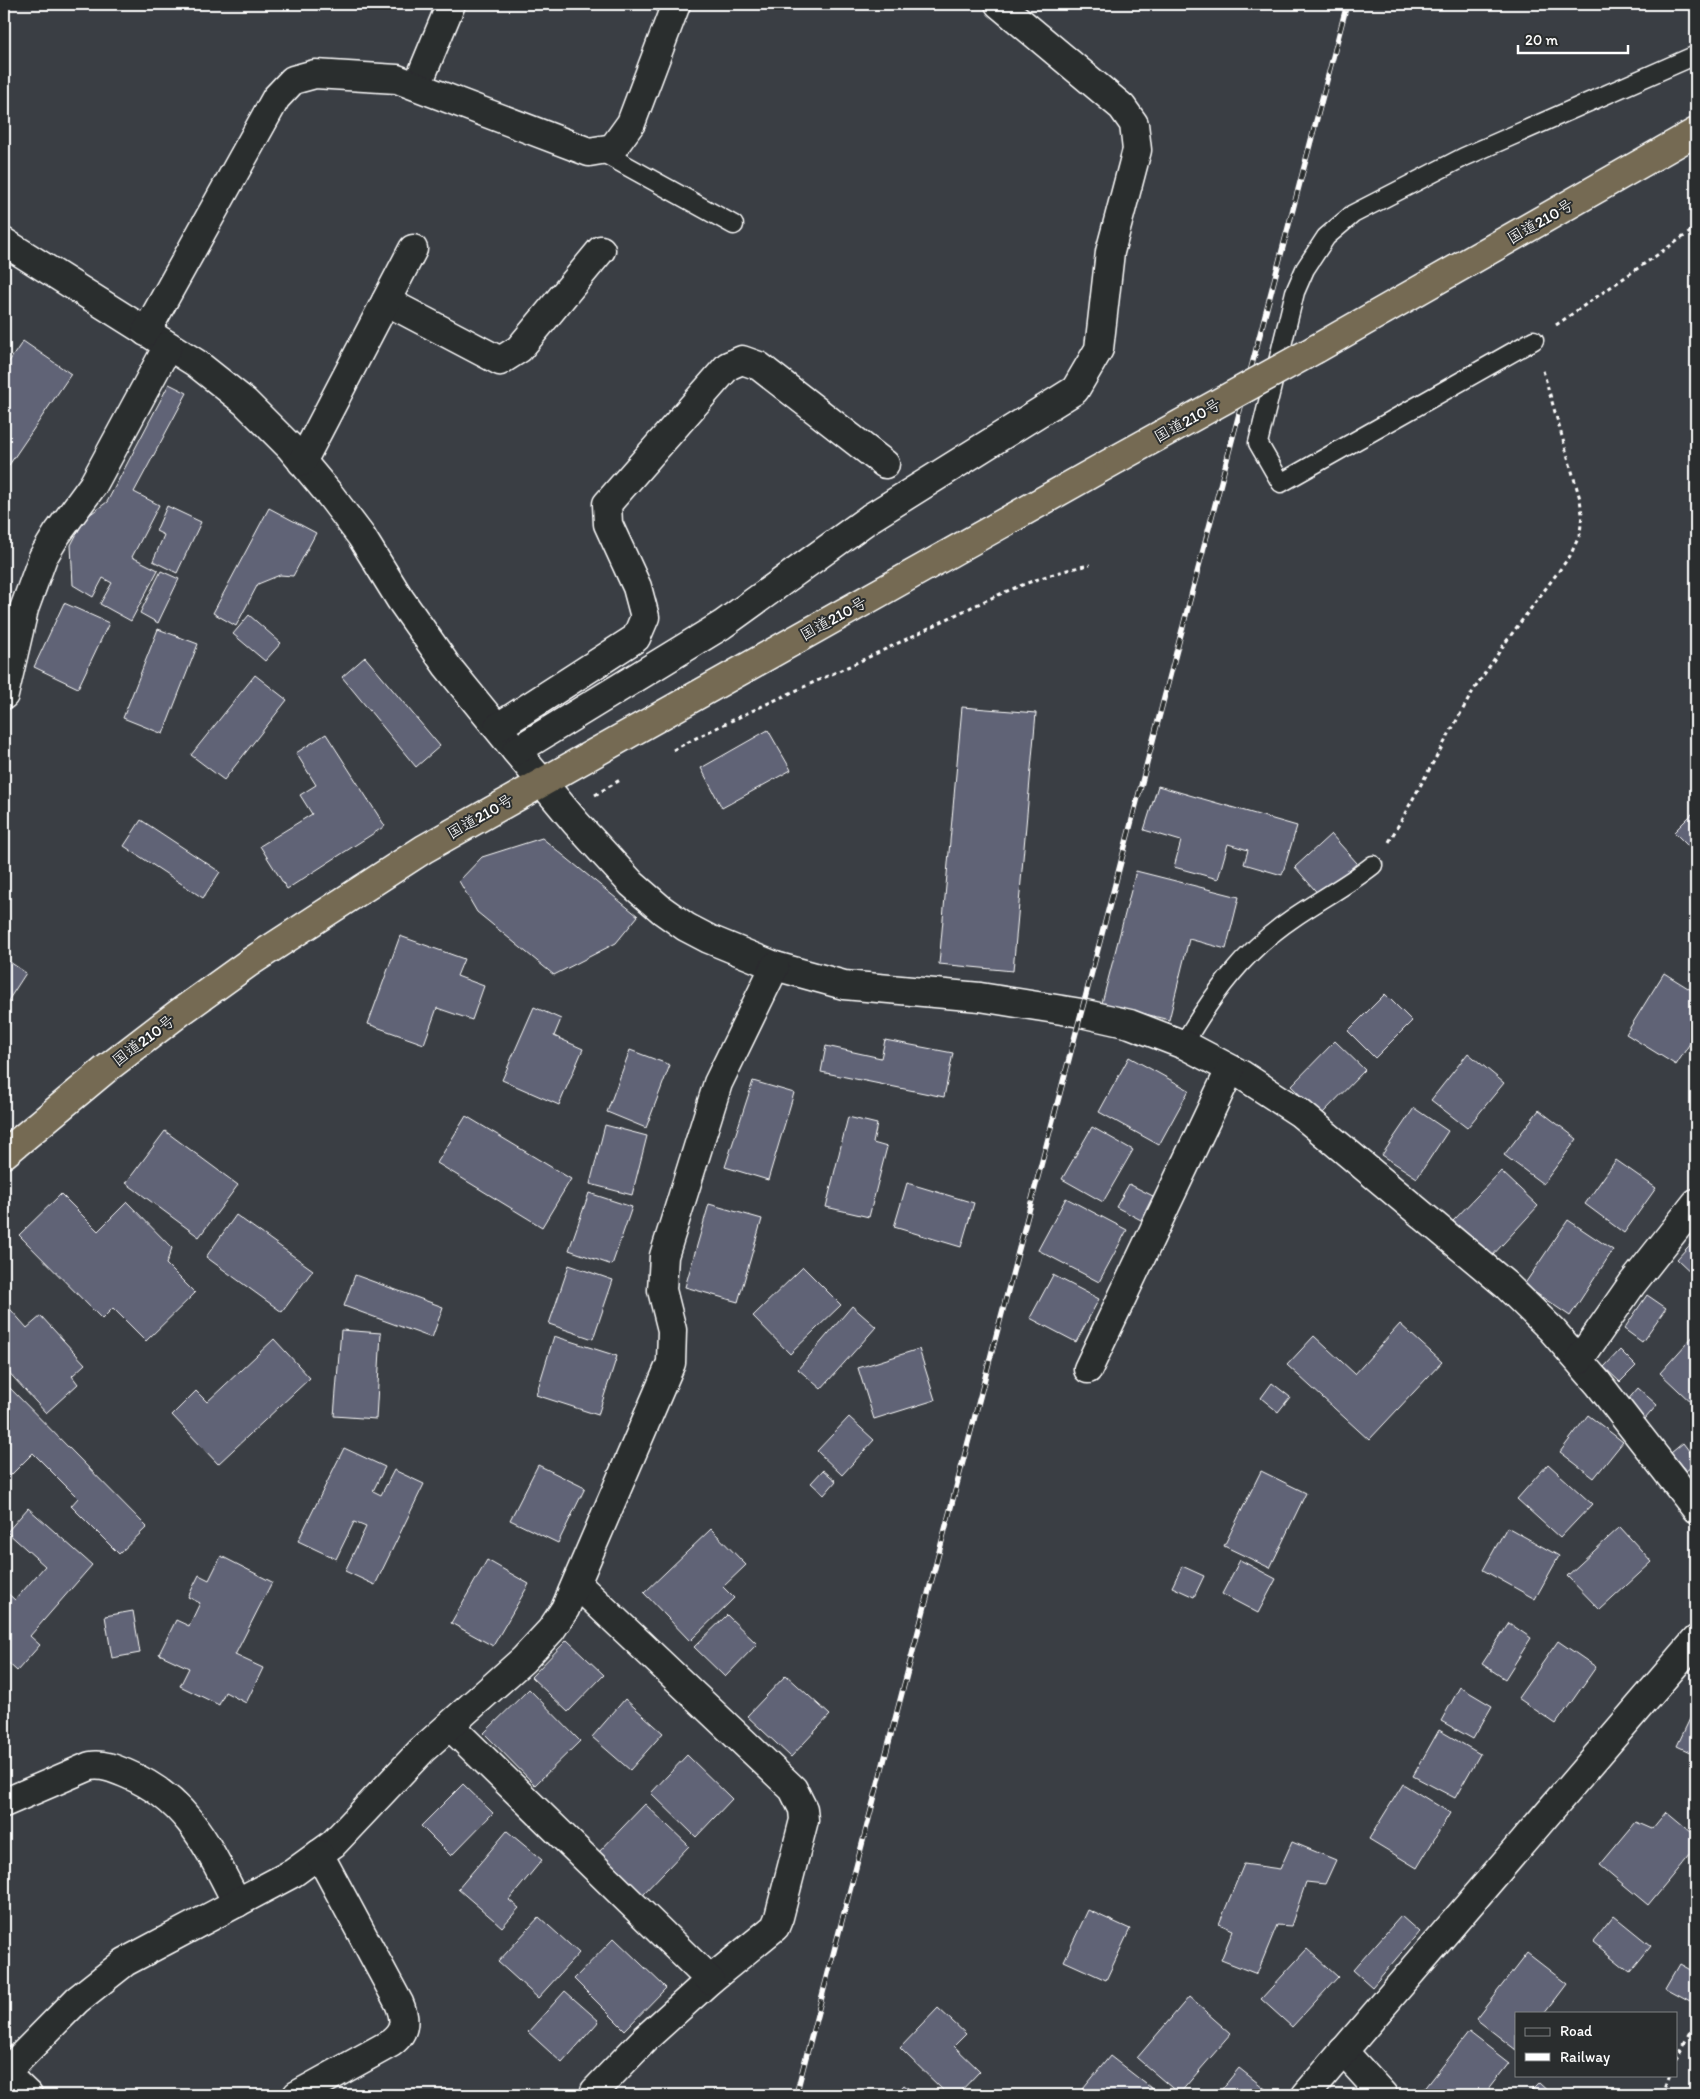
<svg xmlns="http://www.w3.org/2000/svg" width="1700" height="2099" font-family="Itim,'Klee One',sans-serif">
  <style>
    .building { fill: #606476; stroke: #fff }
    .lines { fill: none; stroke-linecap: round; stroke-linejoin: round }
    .lane-casing { stroke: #fff; stroke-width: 21 }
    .street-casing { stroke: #fff; stroke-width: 31 }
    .highway-casing { stroke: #fff; stroke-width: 31 }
    .path { stroke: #fff; stroke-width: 3; stroke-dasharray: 4 4; stroke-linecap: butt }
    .lane { stroke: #2a2d2e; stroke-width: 18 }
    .street { stroke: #2a2d2e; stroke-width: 28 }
    .highway { stroke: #756b52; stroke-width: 28 }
    .rail-casing { stroke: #fff; stroke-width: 5.5 }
    .rail { stroke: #2a2d2e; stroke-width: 4; stroke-dasharray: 11; stroke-linecap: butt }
    .highway-bridge-casing { stroke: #fff; stroke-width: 31; stroke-linecap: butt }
    .highway-bridge { stroke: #756b52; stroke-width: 28 }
    .labels { text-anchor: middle; stroke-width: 4; stroke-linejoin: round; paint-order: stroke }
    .street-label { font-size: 16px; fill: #fff; stroke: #2a2d2e }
  </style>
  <rect width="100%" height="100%" fill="#3a3e44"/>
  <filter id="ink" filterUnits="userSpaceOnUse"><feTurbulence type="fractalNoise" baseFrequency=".02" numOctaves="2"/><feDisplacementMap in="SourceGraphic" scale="10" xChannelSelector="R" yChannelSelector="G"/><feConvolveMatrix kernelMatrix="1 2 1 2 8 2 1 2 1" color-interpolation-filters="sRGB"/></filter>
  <g filter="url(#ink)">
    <!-- building -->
    <g class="building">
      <polygon points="23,341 71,374 5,471 4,369"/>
      <polygon points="169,384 187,393 134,492 159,505 132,557 158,570 131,621 100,604 112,583 103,578 93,597 73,585 71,545 85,518 107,502"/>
      <polygon points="167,506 201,522 177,573 153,561 164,535 156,531"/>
      <polygon points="269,508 316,533 293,576 280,575 258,584 236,626 213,613"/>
      <polygon points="161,571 179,579 158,623 140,613"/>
      <polygon points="64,603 109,623 78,688 34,667"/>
      <polygon points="249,615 281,643 265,661 233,634"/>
      <polygon points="158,629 198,644 163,734 123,718"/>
      <polygon points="365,657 440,746 416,767 342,677"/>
      <polygon points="255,675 287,700 224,780 191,755"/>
      <polygon points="962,707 1036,713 1013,971 939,964"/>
      <polygon points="768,730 791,770 722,808 701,768"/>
      <polygon points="326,734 385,826 287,889 260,846 312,814 300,795 316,785 296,753"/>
      <polygon points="1158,786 1297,826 1282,875 1244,864 1248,850 1228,844 1218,879 1174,867 1181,841 1144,830"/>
      <polygon points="1696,810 1696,854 1674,832"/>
      <polygon points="141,820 220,872 203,898 124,846"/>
      <polygon points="1331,834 1357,863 1320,896 1295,867"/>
      <polygon points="542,838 638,916 616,943 554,975 477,912 459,881 482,857"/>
      <polygon points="1136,871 1239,897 1226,949 1189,939 1169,1020 1102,1003"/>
      <polygon points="400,936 464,959 457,976 484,986 472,1020 437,1008 424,1044 368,1024"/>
      <polygon points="4,958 26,973 4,1007"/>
      <polygon points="1664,973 1696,993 1696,1034 1676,1065 1626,1034"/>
      <polygon points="1385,994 1412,1021 1375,1058 1348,1031"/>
      <polygon points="534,1007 561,1019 554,1036 583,1049 559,1105 502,1080"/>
      <polygon points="885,1040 953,1053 944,1097 821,1072 826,1046 881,1058"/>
      <polygon points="1335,1041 1365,1070 1321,1115 1291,1086"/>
      <polygon points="630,1050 670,1065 646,1128 607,1112"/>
      <polygon points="1468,1053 1504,1083 1467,1128 1431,1100"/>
      <polygon points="1129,1057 1189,1090 1159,1145 1099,1112"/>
      <polygon points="753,1081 794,1093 768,1180 725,1167"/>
      <polygon points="1414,1108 1448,1131 1417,1178 1382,1155"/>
      <polygon points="1539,1110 1577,1139 1543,1184 1504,1155"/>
      <polygon points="466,1116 571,1179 542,1227 437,1163"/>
      <polygon points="848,1117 877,1124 873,1143 887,1147 869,1217 826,1207"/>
      <polygon points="605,1125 647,1136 632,1195 590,1184"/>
      <polygon points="1092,1127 1133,1150 1103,1202 1062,1179"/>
      <polygon points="165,1131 238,1185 199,1237 126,1183"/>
      <polygon points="1616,1160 1656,1188 1624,1233 1585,1204"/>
      <polygon points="1501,1171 1538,1206 1491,1257 1453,1221"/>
      <polygon points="907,1183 974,1203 961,1247 894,1227"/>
      <polygon points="1129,1184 1153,1196 1141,1220 1116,1207"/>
      <polygon points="589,1193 632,1207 612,1265 569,1250"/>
      <polygon points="61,1194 98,1231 127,1202 172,1248 166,1264 195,1293 146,1341 113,1308 102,1319 19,1235"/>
      <polygon points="1066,1198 1127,1230 1099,1282 1038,1250"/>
      <polygon points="709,1204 762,1219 738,1302 685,1287"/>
      <polygon points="236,1215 313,1270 282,1312 206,1257"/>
      <polygon points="1568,1220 1613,1250 1570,1316 1524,1285"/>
      <polygon points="1696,1238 1696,1277 1677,1259"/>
      <polygon points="569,1265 613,1280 593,1339 549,1324"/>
      <polygon points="803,1267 841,1305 790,1354 753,1316"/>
      <polygon points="355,1275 443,1307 432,1338 344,1306"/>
      <polygon points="1053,1275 1099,1299 1076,1342 1030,1318"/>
      <polygon points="1647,1295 1666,1308 1642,1342 1624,1329"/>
      <polygon points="4,1302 27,1328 41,1316 85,1364 72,1376 78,1384 46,1413 4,1367"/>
      <polygon points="852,1306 876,1327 821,1389 798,1369"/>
      <polygon points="1400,1324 1442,1362 1369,1440 1287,1365 1314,1336 1355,1374"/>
      <polygon points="341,1330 381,1333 376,1419 334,1416"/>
      <polygon points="1696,1333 1696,1407 1660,1373"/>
      <polygon points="554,1336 617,1356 598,1415 536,1395"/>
      <polygon points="274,1339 310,1378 218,1464 172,1415 196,1391 207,1402"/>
      <polygon points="919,1349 935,1400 874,1419 858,1368"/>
      <polygon points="1620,1350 1636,1366 1620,1382 1604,1367"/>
      <polygon points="4,1382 147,1527 119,1554 71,1506 78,1498 33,1453 4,1482"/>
      <polygon points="1272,1383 1290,1397 1278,1412 1261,1398"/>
      <polygon points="1638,1388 1657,1405 1645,1419 1626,1402"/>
      <polygon points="1588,1415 1623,1442 1594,1478 1560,1452"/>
      <polygon points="849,1417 874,1440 842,1475 817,1451"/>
      <polygon points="1683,1443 1696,1460 1696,1463 1686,1471 1671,1453"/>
      <polygon points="344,1448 385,1467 373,1491 381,1495 394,1470 424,1484 375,1585 345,1571 366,1527 354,1522 336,1559 298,1541"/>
      <polygon points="1548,1464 1592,1504 1560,1538 1517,1499"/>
      <polygon points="538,1465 585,1488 558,1543 510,1520"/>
      <polygon points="823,1470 836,1481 824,1495 811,1483"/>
      <polygon points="1261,1471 1306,1493 1270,1568 1224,1546"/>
      <polygon points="28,1508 92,1565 30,1636 40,1645 17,1671 4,1659 4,1590 15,1600 45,1566 7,1532"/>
      <polygon points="1507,1527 1559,1556 1535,1599 1483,1570"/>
      <polygon points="1620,1527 1652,1562 1600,1610 1567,1576"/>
      <polygon points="711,1529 746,1565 723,1587 734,1598 690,1641 644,1593"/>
      <polygon points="221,1556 272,1582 235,1655 263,1668 246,1703 225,1692 219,1705 180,1686 189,1668 159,1654 176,1620 189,1626 200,1603 188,1597 199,1575 209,1580"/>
      <polygon points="487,1560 529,1584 493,1646 451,1623"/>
      <polygon points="1240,1560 1276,1579 1258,1613 1222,1594"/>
      <polygon points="1182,1566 1204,1576 1194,1597 1172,1587"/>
      <polygon points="133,1611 140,1653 112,1658 105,1616"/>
      <polygon points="727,1615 757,1644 725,1677 694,1647"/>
      <polygon points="1509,1623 1531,1638 1505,1679 1482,1664"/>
      <polygon points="567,1640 604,1675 568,1712 531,1677"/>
      <polygon points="1558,1641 1596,1667 1556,1724 1518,1698"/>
      <polygon points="786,1675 830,1715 791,1757 747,1716"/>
      <polygon points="1460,1687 1492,1706 1473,1739 1441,1721"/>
      <polygon points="529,1689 580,1741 535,1785 484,1733"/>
      <polygon points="625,1699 663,1733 630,1770 592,1737"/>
      <polygon points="1696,1706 1696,1755 1677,1746"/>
      <polygon points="1439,1730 1480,1754 1455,1798 1413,1776"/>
      <polygon points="687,1755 732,1799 696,1837 651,1793"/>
      <polygon points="463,1784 493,1813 451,1856 421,1826"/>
      <polygon points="1403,1784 1450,1813 1417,1868 1369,1839"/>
      <polygon points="645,1804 689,1846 642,1895 598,1853"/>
      <polygon points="1666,1812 1696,1837 1696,1847 1648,1905 1600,1865 1636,1822 1652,1829"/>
      <polygon points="507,1831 542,1860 509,1900 519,1908 502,1927 458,1889"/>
      <polygon points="1292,1842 1336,1860 1325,1884 1306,1882 1291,1926 1277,1925 1257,1974 1221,1960 1233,1930 1219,1924 1244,1864 1280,1869"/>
      <polygon points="1088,1910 1130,1929 1106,1980 1064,1961"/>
      <polygon points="1401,1916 1419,1932 1372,1987 1353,1970"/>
      <polygon points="1614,1916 1651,1946 1630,1972 1593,1942"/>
      <polygon points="539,1917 579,1953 538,1998 498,1962"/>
      <polygon points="614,1938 666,1988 625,2030 574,1979"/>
      <polygon points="1307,1949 1338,1977 1292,2027 1261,1999"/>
      <polygon points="1527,1953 1567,1984 1545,2013 1516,2013 1516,2050 1476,2019"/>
      <polygon points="1680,1964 1696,1973 1696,1989 1690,2001 1666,1988"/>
      <polygon points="565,1991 599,2021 562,2063 528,2032"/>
      <polygon points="1189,1997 1231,2034 1179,2094 1137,2058"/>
      <polygon points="938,2008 966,2034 954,2046 980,2071 957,2095 948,2095 900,2048"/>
      <polygon points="1469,2032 1509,2063 1484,2095 1420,2095"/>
      <polygon points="1110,2056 1160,2095 1082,2095 1079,2094"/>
      <polygon points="1239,2068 1273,2095 1217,2095"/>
      <polygon points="1539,2083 1552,2095 1527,2095"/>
      <polygon points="904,2085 917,2095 895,2095"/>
    </g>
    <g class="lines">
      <defs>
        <g id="lane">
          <polyline points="598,150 734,225"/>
          <polyline points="1534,340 1281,483 1258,443 1295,292 1305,269 1326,237 1353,214 1464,157 1696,55"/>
          <path d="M1183,1045C1212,995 1244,951 1293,918C1319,900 1348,885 1373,865"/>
        </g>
        <g id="street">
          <polyline points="417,86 451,4"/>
          <polyline points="4,242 196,363 245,402 290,447 330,495 361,536 400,599 447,666 516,751 576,823 632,884 662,910 686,927 709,939 775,966 844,985 980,997 1081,1013 1130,1024 1187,1046 1242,1075 1300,1113 1506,1285 1552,1330 1598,1383 1696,1509"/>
          <polyline points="386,301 500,361 519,349 601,250"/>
          <polyline points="146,332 276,98 293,80 315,74 397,79 589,152 613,148 631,123 676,4"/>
          <polyline points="302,462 413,249"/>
          <polyline points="4,695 24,609 43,557 57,534 93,485 168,346"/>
          <polyline points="498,727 636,638 645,617 637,587 608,524 607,504 728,366 742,360 759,366 885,464"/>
          <polyline points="516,751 722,625 870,518 1075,390 1099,349 1110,252 1137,150 1134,124 1122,107 999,4"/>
          <polyline points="1579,1360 1632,1284 1696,1203"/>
          <polyline points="1088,1369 1230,1070"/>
          <polyline points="577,1584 793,1789 803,1809 804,1820 779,1917 775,1927 710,1980 646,2038 595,2091"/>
          <polyline points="450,1726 710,1980"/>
          <path d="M4,1803L90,1766C104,1764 115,1769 127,1774C189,1800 208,1847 237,1903"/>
          <polyline points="1343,2051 1383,2095"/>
          <polyline points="4,2072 28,2095"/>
          <polyline points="5,2073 77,2000 125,1962 293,1873 333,1844 422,1750 523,1660 551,1630 565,1609 671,1363 672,1330 662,1290 664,1256 718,1083 775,966"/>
          <path d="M297,2095L391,2043C406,2032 406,2019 399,2003L319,1854"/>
          <polyline points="1306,2095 1696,1640"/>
        </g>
        <g id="highway">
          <polyline points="1316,349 1696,132"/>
          <polyline points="4,1154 106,1069 179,1013 250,962 424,849 1117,459"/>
        </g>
      </defs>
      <!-- lane casing -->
      <use href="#lane" class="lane-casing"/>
      <!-- street casing -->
      <use href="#street" class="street-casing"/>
      <!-- highway casing -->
      <use href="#highway" class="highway-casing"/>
      <!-- path -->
      <g class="path">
        <polyline points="1556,325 1696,228"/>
        <path d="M673,750C745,712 819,681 892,646C956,616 1020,578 1090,565"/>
        <polyline points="595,795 620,780"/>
        <polyline points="1389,842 1473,691 1505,643 1570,556 1580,534 1582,514 1580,499 1542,367"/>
        <polyline points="1676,2058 1696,2022"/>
        <polyline points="1663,2095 1670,2075"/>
      </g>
      <!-- lane -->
      <use href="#lane" class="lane"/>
      <!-- street -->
      <use href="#street" class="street"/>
      <!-- highway -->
      <use href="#highway" class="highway"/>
      <defs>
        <polyline id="rail" points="796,2095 1347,4"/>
      </defs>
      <!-- rail casing -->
      <use href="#rail" class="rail-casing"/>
      <!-- rail -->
      <use href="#rail" class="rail"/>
      <defs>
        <polyline id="highway-bridge" points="1117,459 1316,349"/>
      </defs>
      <!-- highway-bridge casing -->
      <use href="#highway-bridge" class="highway-bridge-casing"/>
      <!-- highway-bridge -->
      <use href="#highway-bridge" class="highway-bridge"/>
    </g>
  </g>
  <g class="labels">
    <!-- street labels -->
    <g class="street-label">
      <text transform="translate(1540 221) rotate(-30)" y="6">国道210号</text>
      <text transform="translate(1187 420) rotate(-29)" y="6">国道210号</text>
      <text transform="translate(833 618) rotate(-29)" y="6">国道210号</text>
      <text transform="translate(480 816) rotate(-30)" y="6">国道210号</text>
      <text transform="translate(143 1040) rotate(-37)" y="6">国道210号</text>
    </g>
  </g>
  <!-- margin -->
  <rect width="1700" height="2099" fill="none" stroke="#2a2d2e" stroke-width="20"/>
  <rect x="10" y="10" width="1680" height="2079" fill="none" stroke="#fff" stroke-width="2" filter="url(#ink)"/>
  <!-- legend -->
  <rect x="1515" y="2012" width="162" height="65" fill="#2a2d2e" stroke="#7f8182"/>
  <rect x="1525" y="2028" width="25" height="8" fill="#2a2d2e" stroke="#7f8182"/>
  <text x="1560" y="2036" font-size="15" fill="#ffffff">Road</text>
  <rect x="1525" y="2053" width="25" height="8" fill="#ffffff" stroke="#7f8182"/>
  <text x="1560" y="2062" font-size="15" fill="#ffffff">Railway</text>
  <!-- scale -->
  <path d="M1518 45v8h110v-8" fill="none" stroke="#ffffff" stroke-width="2.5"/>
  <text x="1525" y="45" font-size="15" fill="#ffffff" stroke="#2a2d2e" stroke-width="4" paint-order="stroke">20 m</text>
</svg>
